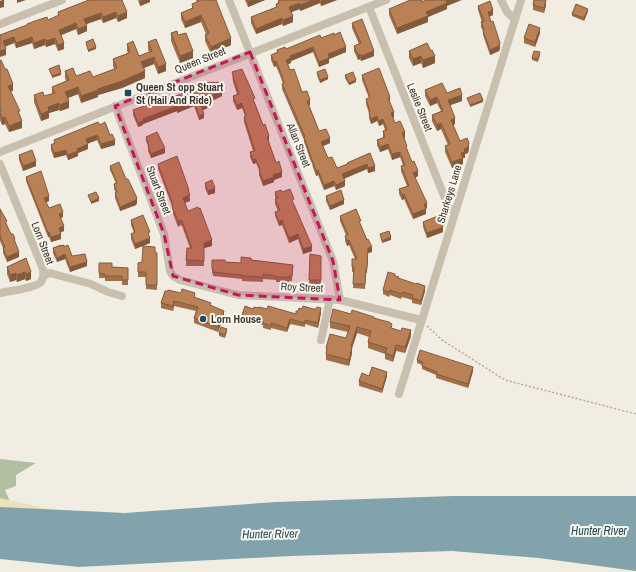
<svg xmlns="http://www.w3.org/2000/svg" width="636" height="572" font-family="'Archivo Narrow',sans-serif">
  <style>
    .green { fill: #b1c0a3 }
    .sand { fill: #e9e2bc }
    .water { fill: #83a3ac }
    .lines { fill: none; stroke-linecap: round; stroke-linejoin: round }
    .path { stroke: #b5aa99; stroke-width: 1.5; stroke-dasharray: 2 2; stroke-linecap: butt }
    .minor { stroke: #c9bfae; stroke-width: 8 }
    .wall { fill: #a16f4a }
    .shaded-wall { fill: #835a3c }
    .building { fill: #bb8156; stroke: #835a3c }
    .marked { fill: #c2185b; fill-opacity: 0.2; stroke: #c2185b; stroke-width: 3; stroke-dasharray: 8 5; stroke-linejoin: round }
    .poi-dot { fill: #254a57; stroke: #f9f6ee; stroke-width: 1.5 }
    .labels { text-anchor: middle; stroke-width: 4; stroke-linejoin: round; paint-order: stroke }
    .street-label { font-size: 11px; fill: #39322c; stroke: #f9f6ee }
    .poi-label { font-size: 11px; font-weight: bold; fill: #39322c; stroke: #f9f6ee; text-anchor: start }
    .water-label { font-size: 12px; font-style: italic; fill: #254a57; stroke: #f9f6ee }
  </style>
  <rect width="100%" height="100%" fill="#f2ede2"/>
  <!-- green -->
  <polygon class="green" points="0,459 36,463 16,475 16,486 5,490 13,508 0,507"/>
  <!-- sand -->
  <polygon class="sand" points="0,498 54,510 0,507"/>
  <!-- water -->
  <polygon class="water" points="453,496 636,496 636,571 539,558 452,551 290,556 79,567 0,559 0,507 125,513 276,502"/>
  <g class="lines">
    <!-- path -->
    <polyline class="path" points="427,326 442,340 505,380 636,414"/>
    <!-- minor -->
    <g class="minor">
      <polyline points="229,0 333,261 340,300"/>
      <polyline points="501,0 507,12 515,20"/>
      <polyline points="369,7 448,206 455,212"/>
      <polyline points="0,24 62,0"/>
      <polyline points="115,106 164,234 170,271 173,276 180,280 238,295 340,300 421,320"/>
      <polyline points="0,152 386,0"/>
      <path d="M0,164L43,269C43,274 44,278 41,282C36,288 8,291 0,293"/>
      <polyline points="43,276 50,273 57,275 91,284 108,292 122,296"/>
      <polyline points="321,340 330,299"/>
      <polyline points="399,394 521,0"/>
    </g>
  </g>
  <!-- wall -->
  <g class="wall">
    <polygon points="89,0 127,18 118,22 116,18 103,23 101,19 86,24 87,31 78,35 76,29 61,35 64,49 58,51 55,44 46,47 45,45 34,49 32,43 16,48 14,43 5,47 6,55 0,35 27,25 27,24 48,20 58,16 58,12"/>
    <polygon points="138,0 150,0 150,2 140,6"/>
    <polygon points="196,0 216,0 231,45 211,54 205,41 205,35 206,34 201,22 185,28 181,19 181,13 192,8 192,4 197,2"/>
    <polygon points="245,0 265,0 248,7"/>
    <polygon points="281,0 337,0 321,6 320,3 300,11 300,9 291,12 293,22 283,26 282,24 256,34 251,23 251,17 276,7 276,4 278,4 278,1"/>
    <polygon points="533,0 546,0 546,5 544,13 533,10 533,5 534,1"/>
    <polygon points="422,2 447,6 447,9 428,17 428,22 397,34 389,15 389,9"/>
    <polygon points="478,6 493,15 489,17 500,48 499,51 490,55 483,35 483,31 481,27 481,22 482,22 478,10"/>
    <polygon points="588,11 584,21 572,16 572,14"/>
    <polygon points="352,23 374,56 361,61 360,59 358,60 354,51 354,46 359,44 352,28"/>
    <polygon points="171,33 178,35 193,58 180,63 171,41"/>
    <polygon points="540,33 535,47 524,43 524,38"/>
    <polygon points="334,35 346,52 329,59 329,63 319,67 313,52 291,61 291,63 288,64 290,70 310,105 309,105 319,131 330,143 323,146 328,158 337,168 347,164 347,163 370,153 375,171 368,173 367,169 344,179 345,186 336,190 334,186 324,190 318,175 316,176 304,142 304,140 282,89 282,84 283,84 281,78 276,66 274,67 271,60 271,55 277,53 277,50 286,49 321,38"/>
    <polygon points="148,42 166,71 158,74 154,64 144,68 145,78 122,88 98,95 98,97 81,103 78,94 68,98 69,108 60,111 59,110 49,113 49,118 41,121 34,102 34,95 44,96 52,94 52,87 66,81 65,78 65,71 76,76 93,77 114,69 113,66 113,59 128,53 127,51 127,44 139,56 149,52 148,49"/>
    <polygon points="427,43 435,63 423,68 421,63 413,66 409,58 409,51"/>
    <polygon points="540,55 538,62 532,60 532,58"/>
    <polygon points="0,61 13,91 11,91 20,116 22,128 9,132 5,124 2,125 0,120"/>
    <polygon points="232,72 255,103 269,141 268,141 282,177 274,180 274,182 263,186 259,175 259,170 256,163 253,164 250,157 250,152 253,151 244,122 244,117 245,116 242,108 237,110 233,101 233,96 237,94 233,82"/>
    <polygon points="317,72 328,79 320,83 317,75"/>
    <polygon points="345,75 356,82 349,85 345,78"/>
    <polygon points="362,75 390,102 394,117 393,118 395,123 405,138 404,138 407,151 418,176 415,178 427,208 426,209 426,214 413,219 404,199 402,200 399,194 399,189 407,186 401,171 401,166 403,165 400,157 392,160 388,149 380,152 377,145 377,140 383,138 383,131 385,130 383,124 379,126 377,121 371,124 369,118 369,113 366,104 366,99 369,98 362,80"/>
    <polygon points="211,83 222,96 210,102 210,107 203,110 204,118 199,120 194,106 177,113 177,111 143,124 143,125 138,127 133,115 133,110 149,105 149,103 168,99 192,90 192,86"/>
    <polygon points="425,90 447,93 462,101 450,105 455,124 453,125 460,141 469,149 468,153 465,154 465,158 463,158 463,164 452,168 445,152 445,146 448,145 441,129 437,131 432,121 432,115 441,111 437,103 430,106 425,96"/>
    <polygon points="100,125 115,145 101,149 97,140 87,144 88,149 78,153 78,156 68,160 66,155 54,158 51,150 51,145 54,143 54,140"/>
    <polygon points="146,137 165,153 151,158 148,151 148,146 146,141"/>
    <polygon points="19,155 36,166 23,171 19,160"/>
    <polygon points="158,164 189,194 190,201 185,203 188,211 212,246 204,248 204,266 186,266 186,260 190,248 182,226 180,225 178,227 172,211 172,206 158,169"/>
    <polygon points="110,166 137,203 136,205 120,211 115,198 115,193 116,193 114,189 114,184 116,183 110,170"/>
    <polygon points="26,177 49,201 46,202 49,208 63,217 60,218 64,231 60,232 61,239 51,242 49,237 48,237 26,181"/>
    <polygon points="205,183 215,193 208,195 205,188"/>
    <polygon points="275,192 282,192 294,204 312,251 303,254 298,239 289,243 282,225 279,226 275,216 275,212 278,211 275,204 275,199 276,199 275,197"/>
    <polygon points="326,196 344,204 330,210 326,201"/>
    <polygon points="0,208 11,234 15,242 19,257 7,262 3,253 3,248 0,241"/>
    <polygon points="340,216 361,225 372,252 368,253 367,273 366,273 365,289 353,288 354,272 352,272 352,259 355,259 349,245 347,246 345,241 345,236 346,235 340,221"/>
    <polygon points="131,220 150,237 150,243 135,249 131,239 131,234 134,233 131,225"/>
    <polygon points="423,222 443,232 427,238 423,227"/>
    <polygon points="61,246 64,247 72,256 87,266 70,272 65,259 57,262 53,253 53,248"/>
    <polygon points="155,253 157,253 157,290 146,289 146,277 138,277 138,263 142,262"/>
    <polygon points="310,254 321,256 321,285 309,284"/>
    <polygon points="26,258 31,279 26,281 25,279 17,282 16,280 10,282 7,274 7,267"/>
    <polygon points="212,260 225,262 241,263 251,260 293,265 292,281 289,281 289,282 276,282 276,280 263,279 263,282 242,281 242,279 213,276 213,274 212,274"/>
    <polygon points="99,263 112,267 128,268 128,285 122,285 122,281 105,281 105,278 99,278"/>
    <polygon points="395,276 399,279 425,291 421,305 412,303 412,300 402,297 401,299 390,295 389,297 383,294 383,290"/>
    <polygon points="195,297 211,306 224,316 218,332 194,323 194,318 196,311 174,306 173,311 161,308 161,303"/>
    <polygon points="259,308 267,309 296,314 298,311 321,313 318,328 305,324 305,327 290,324 287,332 271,328 271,330 263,328 263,325 242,320 242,315 253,309"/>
    <polygon points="351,314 374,318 392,328 411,336 405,353 396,351 393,362 385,359 385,354 368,348 368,342 369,337 357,333 352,348 352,353 349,366 326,360 326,348 346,338 348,332 330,328 330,322"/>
    <polygon points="227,332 225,338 219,336 219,333"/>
    <polygon points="417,360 473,371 468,388 436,378 436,375 422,369 422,365 417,363"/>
    <polygon points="369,376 387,376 382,393 359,386 359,381"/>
  </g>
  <!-- shaded-wall -->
  <g class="shaded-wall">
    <polygon points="2,0 4,0 4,7 0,8 0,1"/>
    <polygon points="17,0 26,0 17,3"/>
    <polygon points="143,0 150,0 150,2 140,6 140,1"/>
    <polygon points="253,0 265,0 248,7 248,2"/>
    <polygon points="314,0 320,0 320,3 300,11 300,5"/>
    <polygon points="323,0 337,0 321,6 321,1"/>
    <polygon points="446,0 462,0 447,6 447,9 428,17 428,22 397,34 397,28"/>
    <polygon points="546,0 546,5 544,13 544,8"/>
    <polygon points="300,3 300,9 289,13 289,7"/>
    <polygon points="588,9 588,11 584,21 584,18"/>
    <polygon points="493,10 493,15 488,17 488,12"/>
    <polygon points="116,12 116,18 103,23 103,17"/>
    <polygon points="127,12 127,18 118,22 118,16"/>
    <polygon points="101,13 101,19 84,25 84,19"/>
    <polygon points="201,15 201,22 185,28 185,22"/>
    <polygon points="293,16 293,22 283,26 283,20"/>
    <polygon points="282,18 282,24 256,34 256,29"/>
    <polygon points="76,23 76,29 59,36 59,30"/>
    <polygon points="87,26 87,31 78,35 78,29"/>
    <polygon points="540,28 540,33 535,47 535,42"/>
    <polygon points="14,37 14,43 3,47 3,41"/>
    <polygon points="32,37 32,43 16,48 16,43"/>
    <polygon points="55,38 55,44 46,47 46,41"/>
    <polygon points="231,38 231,45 211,54 211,47"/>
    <polygon points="45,39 45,45 34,49 34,43"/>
    <polygon points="64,43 64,49 58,51 58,45"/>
    <polygon points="500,43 500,48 499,51 490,55 490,50"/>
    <polygon points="96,47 96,49 88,52 88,50"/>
    <polygon points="313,47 313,52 291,61 291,63 286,65 286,60 290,56"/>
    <polygon points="346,47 346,52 329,59 329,63 319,67 319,62 328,54"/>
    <polygon points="6,49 6,55 0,57 0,51"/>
    <polygon points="193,51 193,58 180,63 180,56"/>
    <polygon points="374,51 374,56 361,61 361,56"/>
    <polygon points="360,54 360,59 358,60 358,55"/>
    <polygon points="421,56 421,63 413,66 413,59"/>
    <polygon points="435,56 435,63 423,68 423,60"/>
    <polygon points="154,57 154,64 141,69 141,62"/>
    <polygon points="276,61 276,66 274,67 274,62"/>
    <polygon points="166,64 166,71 158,74 158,67"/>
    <polygon points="145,71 145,78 122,88 98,95 98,97 81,103 81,96 98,89"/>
    <polygon points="61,73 61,75 52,78 52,76"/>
    <polygon points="328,77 328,79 320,83 320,80"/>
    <polygon points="356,80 356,82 349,85 349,83"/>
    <polygon points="13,84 13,91 8,92 8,86"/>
    <polygon points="78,87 78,94 65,99 65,92"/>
    <polygon points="222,91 222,96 208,103 208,98"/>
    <polygon points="462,95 462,101 448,106 448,100"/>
    <polygon points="390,97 390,102 388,103 388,98"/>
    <polygon points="437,97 437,103 430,106 430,100"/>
    <polygon points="310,100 310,105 307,106 307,101"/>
    <polygon points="483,100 483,102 470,107 470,105"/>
    <polygon points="69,101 69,108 60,111 60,105"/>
    <polygon points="194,101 194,106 177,113 177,108"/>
    <polygon points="59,103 59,110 49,113 49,118 41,121 41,114 48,107"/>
    <polygon points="210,103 210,107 201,111 201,106"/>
    <polygon points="242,103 242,108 237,110 237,105"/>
    <polygon points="177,106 177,111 143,124 143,125 138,127 138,123 143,119"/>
    <polygon points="394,112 394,117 391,118 391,113"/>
    <polygon points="204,114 204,118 199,120 199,116"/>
    <polygon points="377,116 377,121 371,124 371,119"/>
    <polygon points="5,117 5,124 2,125 2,118"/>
    <polygon points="455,118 455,124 451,126 451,120"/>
    <polygon points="383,119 383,124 379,126 379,121"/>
    <polygon points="22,121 22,128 9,132 9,126"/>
    <polygon points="441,123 441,129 437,131 437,125"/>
    <polygon points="405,132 405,138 402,138 402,133"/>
    <polygon points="97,135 97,140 86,144 86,139"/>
    <polygon points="269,136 269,141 267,142 267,137"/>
    <polygon points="330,138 330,143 321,147 321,142"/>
    <polygon points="115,140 115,145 101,149 101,144"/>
    <polygon points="469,143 469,149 468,153 465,154 465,158 463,158 463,164 452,168 452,162"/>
    <polygon points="88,144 88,149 78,153 78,156 68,160 68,155 77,149"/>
    <polygon points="388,144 388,149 380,152 380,147"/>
    <polygon points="165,148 165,153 151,158 151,154"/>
    <polygon points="66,150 66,155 54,158 54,153"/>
    <polygon points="400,152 400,157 392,160 392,154"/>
    <polygon points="256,159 256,163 253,164 253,160"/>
    <polygon points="36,161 36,166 23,171 23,166"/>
    <polygon points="367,164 367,169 342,179 342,174"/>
    <polygon points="375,166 375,171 368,173 368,168"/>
    <polygon points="318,170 318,175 316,176 316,171"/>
    <polygon points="418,171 418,176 413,179 413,173"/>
    <polygon points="282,172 282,177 274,180 274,182 263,186 263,181 273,175"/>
    <polygon points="334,181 334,186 324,190 324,185"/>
    <polygon points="345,181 345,186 336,190 336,185"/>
    <polygon points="215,188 215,193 208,195 208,191"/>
    <polygon points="189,190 190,201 183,203 183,198 188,191"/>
    <polygon points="404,194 404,199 402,200 402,195"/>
    <polygon points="49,196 49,201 44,203 44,198"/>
    <polygon points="99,198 99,201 91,204 91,202"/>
    <polygon points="137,198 137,203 136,205 120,211 120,207"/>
    <polygon points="344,200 344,204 330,210 330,206"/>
    <polygon points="427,203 427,208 424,209 424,204"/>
    <polygon points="426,209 426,214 413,219 413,214"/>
    <polygon points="63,212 63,217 59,219 59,214"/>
    <polygon points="180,220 180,225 178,227 178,221"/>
    <polygon points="282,220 282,225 279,226 279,222"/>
    <polygon points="64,226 64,231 59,233 59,228"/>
    <polygon points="443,227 443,232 427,238 427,233"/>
    <polygon points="49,232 49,237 48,237 48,233"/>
    <polygon points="61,234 61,239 51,242 51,237"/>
    <polygon points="298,234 298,239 289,243 289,238"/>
    <polygon points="391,237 391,240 382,243 382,241"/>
    <polygon points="150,238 150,243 135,249 135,244"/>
    <polygon points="212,240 212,246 204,248 204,266 204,243"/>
    <polygon points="349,240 349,245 347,246 347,241"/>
    <polygon points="312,246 312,251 303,254 303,249"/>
    <polygon points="372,247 372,252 368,253 367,273 368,248"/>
    <polygon points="19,252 19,257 7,262 7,257"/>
    <polygon points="65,254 65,259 57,262 57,258"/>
    <polygon points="87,262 87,266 70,272 70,267"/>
    <polygon points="25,272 25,279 17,282 17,275"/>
    <polygon points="31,272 31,279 26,281 26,274"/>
    <polygon points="16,273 16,280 10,282 10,275"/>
    <polygon points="425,286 425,291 421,305 421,301"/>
    <polygon points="174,301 174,306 173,311 173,306"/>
    <polygon points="321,308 321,313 318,328 318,323"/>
    <polygon points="224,311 224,316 218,332 218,327"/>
    <polygon points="290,319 290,324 287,332 287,328"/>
    <polygon points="357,327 357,333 352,348 352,353 349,366 349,360 351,346"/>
    <polygon points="411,330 411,336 405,353 405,347"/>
    <polygon points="396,345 396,351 393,362 393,356"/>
    <polygon points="473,367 473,371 468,388 468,384"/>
    <polygon points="387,372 387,376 382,393 382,389"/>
  </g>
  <!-- building -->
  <g class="building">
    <polygon points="89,0 122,0 127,12 118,16 116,12 103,17 101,13 84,19 87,26 78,29 76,23 59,30 64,43 58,45 55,38 46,41 45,39 34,43 32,37 16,43 14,37 3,41 6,49 0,51 0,35 27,25 27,24 35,21 47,17 48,20 59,15 58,12"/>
    <polygon points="198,0 216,0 231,38 211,47 205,35 209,33 201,15 185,22 181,13 193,8 192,4 199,1"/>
    <polygon points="247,0 253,0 248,2"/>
    <polygon points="281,0 314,0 300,5 300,3 289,7 293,16 283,20 282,18 256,29 251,17 277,7 276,4 279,3 278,1"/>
    <polygon points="410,0 422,0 422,2 426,0 447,0 446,0 447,3 426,12 428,16 397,28 389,9"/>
    <polygon points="534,0 546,0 544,8 533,5"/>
    <polygon points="490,1 493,10 488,12 491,22 493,21 500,43 499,46 490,50 483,31 484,30 481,22 484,21 478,6"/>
    <polygon points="576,4 588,9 584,18 572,14"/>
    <polygon points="362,19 374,51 361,56 360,54 358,55 354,46 361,43 352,23"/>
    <polygon points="529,24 540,28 535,42 524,38"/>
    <polygon points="177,31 178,35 186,33 193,51 180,56 171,33"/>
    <polygon points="340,32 346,47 328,54 329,58 319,62 313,47 290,56 291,58 286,60 290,70 294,69 302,92 307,91 310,100 307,101 319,131 326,129 330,138 321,142 328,158 332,157 337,168 348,164 347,163 370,153 375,166 368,168 367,164 342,174 345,181 336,185 334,181 324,185 318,170 316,171 304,137 305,137 282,84 284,83 281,73 276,61 274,62 271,55 278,52 277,50 285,47 286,49 320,35 321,38 334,33 334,35"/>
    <polygon points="93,39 96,47 88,50 86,42"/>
    <polygon points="156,39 166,64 158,67 154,57 141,62 145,71 122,81 98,89 98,90 81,96 78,87 65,92 69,101 60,105 59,103 48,107 49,111 41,114 34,95 43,92 44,96 55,93 52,87 69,80 65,71 73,68 76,76 90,71 93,77 117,68 113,59 129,53 130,52 127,44 133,41 139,56 152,51 148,42"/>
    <polygon points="427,43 431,51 432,50 435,56 423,60 421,56 413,59 409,51"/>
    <polygon points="534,51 540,52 538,59 532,58"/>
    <polygon points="1,60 5,69 7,69 13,84 8,86 20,111 18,111 22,121 9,126 5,117 2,118 0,113 0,111 1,110 0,108 0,61"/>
    <polygon points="59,65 61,73 52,76 49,69"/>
    <polygon points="379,68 390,97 388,98 394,112 391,113 395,123 400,121 405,132 402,133 407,146 406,147 412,162 414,161 418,171 413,173 427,203 424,204 426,209 413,214 404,194 402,195 399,189 409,186 401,166 405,165 400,152 392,154 388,144 380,147 377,140 385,137 383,131 387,130 383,119 379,121 377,116 371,119 369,113 370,112 366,99 370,97 362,75"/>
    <polygon points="242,69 255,98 253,99 263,125 265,124 269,136 267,137 276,163 279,161 282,172 273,175 274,177 263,181 259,170 260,169 256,159 253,160 250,152 255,151 244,117 246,116 242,103 237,105 233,96 239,94 233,77 234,77 232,72"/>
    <polygon points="325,69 328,77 320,80 317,72"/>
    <polygon points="353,72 356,80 349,83 345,75"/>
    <polygon points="202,82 203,84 210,82 211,83 214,82 214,83 218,82 222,91 208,98 210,103 201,106 204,114 199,116 194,101 177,108 177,106 143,119 143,121 138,123 133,110 150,104 149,103 166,96 168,99 194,89 192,86"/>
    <polygon points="442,83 447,93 460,88 462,95 448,100 455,118 451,120 460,141 467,138 469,143 468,147 464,149 465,152 461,153 463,158 452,162 445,146 450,144 441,123 437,125 432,115 443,111 437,97 430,100 425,90"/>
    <polygon points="480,93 483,100 470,105 467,98"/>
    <polygon points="98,122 100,125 105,122 110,135 112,134 115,140 101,144 97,135 86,139 88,144 77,149 78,151 68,155 66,150 54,153 51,145 55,143 54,140"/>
    <polygon points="157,132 165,148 151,154 148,146 149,145 146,137"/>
    <polygon points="32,150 36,161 23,166 19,155"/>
    <polygon points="177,156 189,190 188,191 190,195 183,198 188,211 198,207 199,209 200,208 212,240 204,243 204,261 186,260 187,248 192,248 182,221 180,220 178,221 172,206 173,205 158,164"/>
    <polygon points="119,162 126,179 128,179 137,198 136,200 120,207 115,193 117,192 114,184 117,183 110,166"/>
    <polygon points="41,171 49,196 44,198 49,208 60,204 63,212 59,214 64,226 59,228 61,234 51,237 49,232 48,233 26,177"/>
    <polygon points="212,180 215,188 208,191 205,183"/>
    <polygon points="290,189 294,199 292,200 312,246 303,249 298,234 289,238 282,220 279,222 275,212 280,210 275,199 278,198 275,192 281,190 282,192"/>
    <polygon points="341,190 344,200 330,206 326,196"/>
    <polygon points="96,192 99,198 91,202 88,195"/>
    <polygon points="0,209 7,221 5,222 11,234 13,234 15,239 14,239 19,252 7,257 3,248 5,247 0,236"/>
    <polygon points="356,209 361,221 359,221 367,240 368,239 372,247 368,248 367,268 366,268 365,284 353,284 354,267 352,267 352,259 357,259 349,240 347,241 345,236 348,235 340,216"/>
    <polygon points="143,215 150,232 148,233 150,238 135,244 131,234 135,232 131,220"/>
    <polygon points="438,216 443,227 427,233 423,222"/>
    <polygon points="389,231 391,237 382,241 380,234"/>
    <polygon points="61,245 61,246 64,245 64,247 68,245 72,256 85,254 87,262 70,267 65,254 57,258 53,248"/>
    <polygon points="143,246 155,247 155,252 157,253 157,285 146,285 146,272 138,272 138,263 142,262"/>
    <polygon points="310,254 321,256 321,280 309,280"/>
    <polygon points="241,257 251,258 251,260 293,265 292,276 289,276 289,277 276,277 276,276 263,274 263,277 242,276 242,275 213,272 213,269 212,269 212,260 225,260 225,262 241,263"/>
    <polygon points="26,258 31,272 26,274 25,272 17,275 16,273 10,275 7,267"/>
    <polygon points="99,263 112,263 112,267 128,268 128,280 122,280 122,276 105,276 105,274 99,273"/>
    <polygon points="388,272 395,274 395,276 399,277 398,278 416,284 417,283 425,286 421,301 412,298 413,295 402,292 401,294 390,290 389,292 383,290"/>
    <polygon points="182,289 195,293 194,297 211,303 210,305 224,311 218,327 194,318 198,307 174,301 173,306 161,303 165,291 168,291 168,290 181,293"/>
    <polygon points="245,306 253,309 254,307 259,308 259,307 267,309 268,306 296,314 296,311 298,311 299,308 302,309 303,306 313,309 316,309 317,307 321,308 318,323 305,320 305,323 290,319 287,328 271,323 271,326 263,323 263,321 242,315"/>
    <polygon points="333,309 351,314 352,310 374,317 374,318 381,320 389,322 392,324 391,328 401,331 402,328 411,330 405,347 396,345 393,356 385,353 387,348 368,342 371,331 357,327 351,346 352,347 349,360 326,354 327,348 326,348 330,334 346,338 350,326 330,322"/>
    <polygon points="221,327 227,329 225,335 219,333"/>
    <polygon points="420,350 473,367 468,384 436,374 437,372 422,366 423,362 417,360"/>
    <polygon points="372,367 387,372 382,389 359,381 362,373 369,376"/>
  </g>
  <!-- marked area -->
  <path class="marked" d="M250,52L333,261L340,300L238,295L173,276L164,234L115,106Z"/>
  <!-- markers -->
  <g class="poi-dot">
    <rect x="124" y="89" width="8" height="8" rx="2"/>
    <circle cx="203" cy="319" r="4"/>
  </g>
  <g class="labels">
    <!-- street labels -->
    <g class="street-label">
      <text transform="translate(200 60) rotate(-22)" y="4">Queen Street</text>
      <text transform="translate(420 107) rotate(68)" y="4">Leslie Street</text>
      <text transform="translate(299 145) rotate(68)" y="4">Allan Street</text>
      <text transform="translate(159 190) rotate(69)" y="4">Stuart Street</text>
      <text transform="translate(449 194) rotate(-73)" y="4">Sharkeys Lane</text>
      <text transform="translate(43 243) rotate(69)" y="4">Lorn Street</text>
      <text transform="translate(302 287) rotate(3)" y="4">Roy Street</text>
    </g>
    <!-- poi labels -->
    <g class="poi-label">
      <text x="136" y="91">Queen St opp Stuart<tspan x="136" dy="13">St (Hail And Ride)</tspan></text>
      <text x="211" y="323">Lorn House</text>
    </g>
    <!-- water labels -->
    <g class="water-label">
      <text x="599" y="535">Hunter River</text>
      <text transform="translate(270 534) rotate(-1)" y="4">Hunter River</text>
    </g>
  </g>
</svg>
